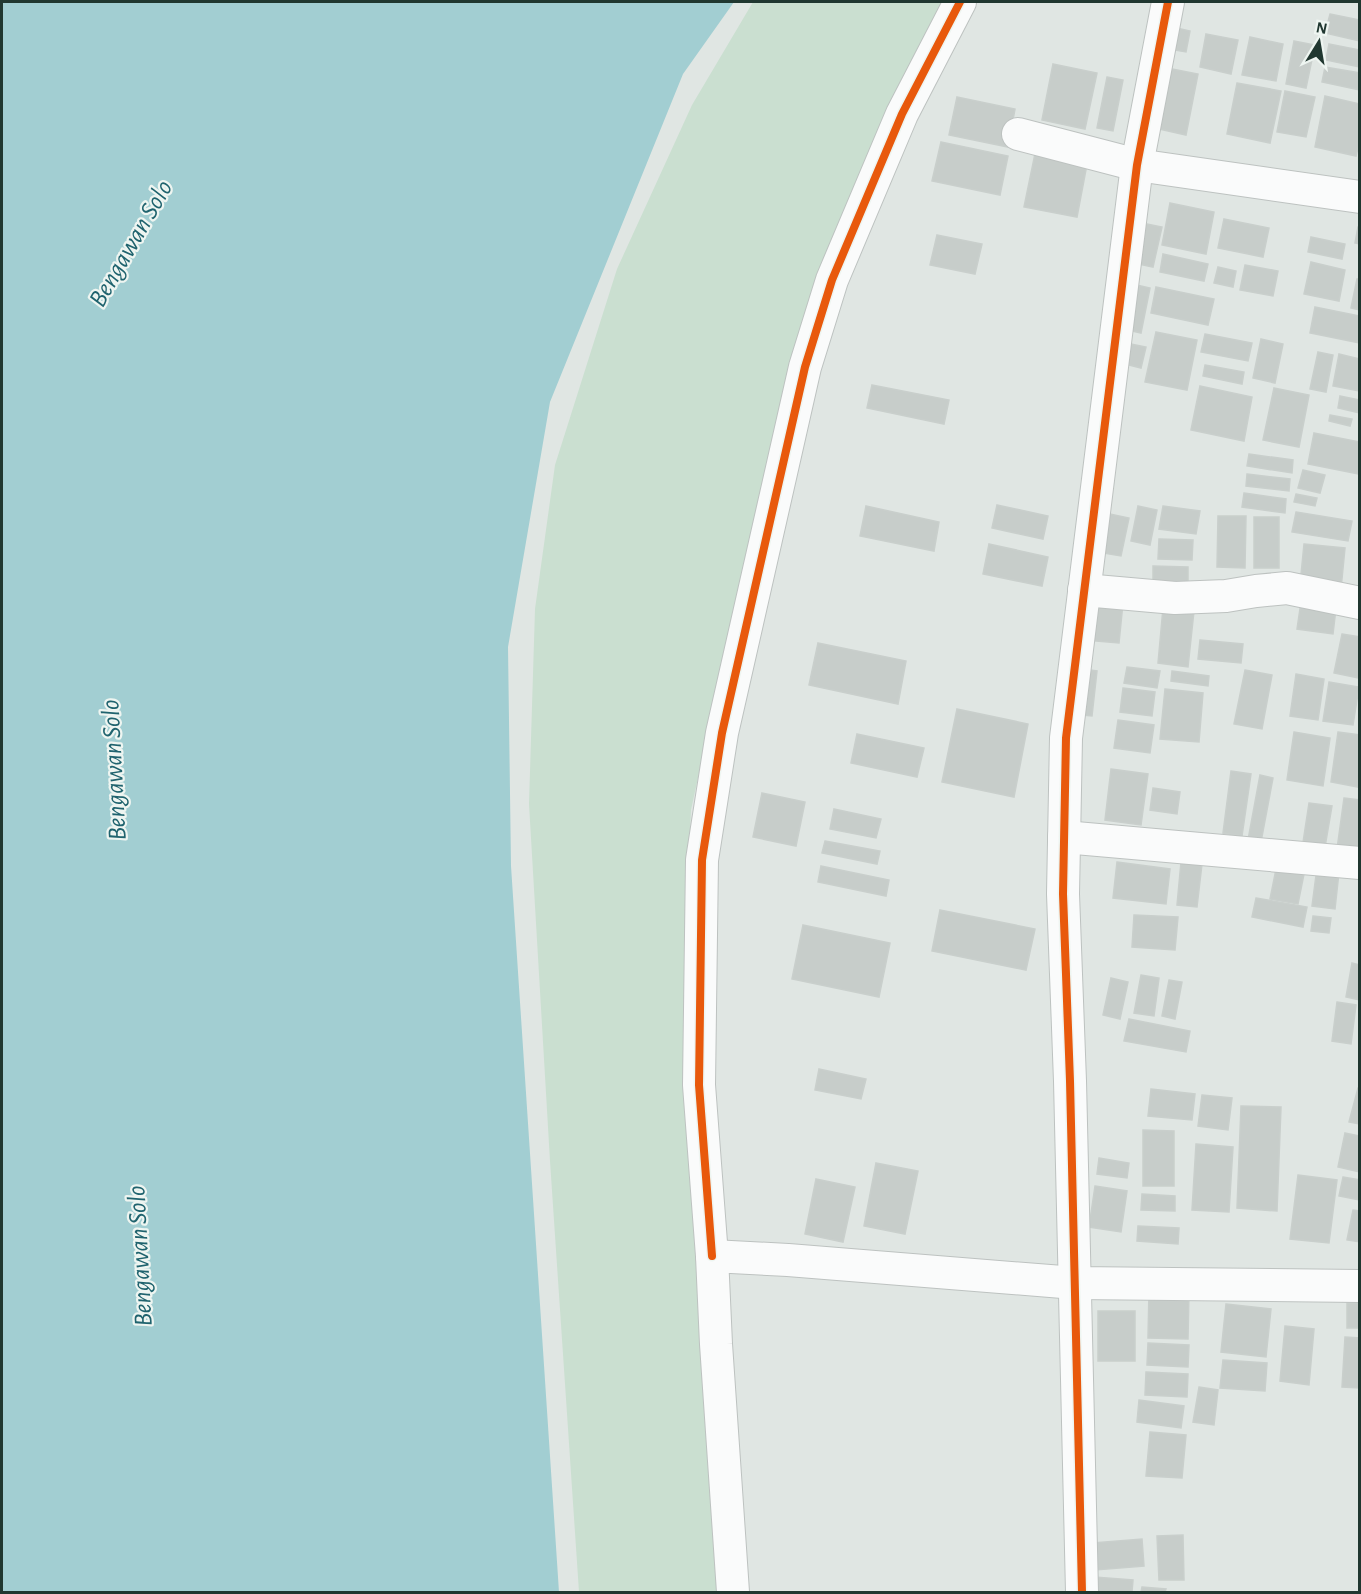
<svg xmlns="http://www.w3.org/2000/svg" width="1361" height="1594" font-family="'Alegreya Sans',sans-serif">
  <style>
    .green { fill: #cadfd0 }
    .water { fill: #a2ced2 }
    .building { fill: #c7cdca; stroke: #c9cfcc; stroke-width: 1.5 }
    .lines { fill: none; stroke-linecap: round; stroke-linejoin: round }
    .street-casing { stroke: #bdc2c0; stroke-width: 34 }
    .street { stroke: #fafbfb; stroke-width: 32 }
    .cycleway-casing { stroke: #eef5f1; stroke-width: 11 }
    .cycleway { stroke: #e8590c; stroke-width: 8 }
    .labels { text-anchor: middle; stroke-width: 4.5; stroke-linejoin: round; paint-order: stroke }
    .water-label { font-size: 26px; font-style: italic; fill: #1f636e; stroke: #eef5f1 }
  </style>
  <rect width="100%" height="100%" fill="#e0e6e3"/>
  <!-- green -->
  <polygon class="green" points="753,2 945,2 872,144 819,274 718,685 691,810 685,939 697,1228 720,1592 579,1592 550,1161 529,804 535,609 555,465 617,269 692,105"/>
  <!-- water -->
  <polygon class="water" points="2,2 734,2 683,74 550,402 508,647 511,866 559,1592 2,1592"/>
  <!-- building -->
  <g class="building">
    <polygon points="1330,14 1360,20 1360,41 1325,33"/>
    <polygon points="1168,26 1190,31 1186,52 1163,48"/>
    <polygon points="1206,34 1238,40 1231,74 1200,67"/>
    <polygon points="1250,37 1283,44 1276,81 1242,75"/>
    <polygon points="1294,41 1315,45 1306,88 1286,84"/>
    <polygon points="1329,44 1360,50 1360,67 1326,60"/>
    <polygon points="1053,64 1097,73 1085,129 1042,120"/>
    <polygon points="1162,67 1198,74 1186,135 1150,127"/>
    <polygon points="1325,67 1360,73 1360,90 1322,82"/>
    <polygon points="1107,77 1123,80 1113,131 1097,128"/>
    <polygon points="1237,83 1281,91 1270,143 1227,134"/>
    <polygon points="1285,91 1315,97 1306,137 1277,132"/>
    <polygon points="1325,96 1360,104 1360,140 1356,156 1315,147"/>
    <polygon points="957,97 1015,109 1008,147 949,135"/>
    <polygon points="941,142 1008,156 1000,195 932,181"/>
    <polygon points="1036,149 1088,159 1077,217 1024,207"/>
    <polygon points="1170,203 1214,212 1206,254 1162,245"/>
    <polygon points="1224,219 1269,228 1263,257 1218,248"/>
    <polygon points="1137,222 1162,227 1153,267 1129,262"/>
    <polygon points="1358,227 1360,227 1360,244 1355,243"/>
    <polygon points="937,235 982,244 975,274 930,265"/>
    <polygon points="1311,237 1345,244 1342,259 1308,252"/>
    <polygon points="1163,254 1208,264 1204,281 1160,272"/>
    <polygon points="1311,262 1345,270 1339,301 1304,294"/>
    <polygon points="1245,265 1278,271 1273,296 1240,290"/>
    <polygon points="1218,267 1236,271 1233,287 1214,283"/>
    <polygon points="1357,279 1360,279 1360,310 1351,308"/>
    <polygon points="1128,283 1150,288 1141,333 1119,328"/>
    <polygon points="1156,287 1214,299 1208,325 1151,313"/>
    <polygon points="1315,307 1360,316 1360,343 1310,333"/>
    <polygon points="1156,332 1197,340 1187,390 1145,382"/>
    <polygon points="1205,334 1252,343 1248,361 1201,352"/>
    <polygon points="1261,339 1283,344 1275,383 1253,378"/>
    <polygon points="1126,343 1146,347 1141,368 1121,363"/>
    <polygon points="1318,352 1333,355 1326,392 1310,389"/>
    <polygon points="1339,354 1360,359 1360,391 1333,386"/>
    <polygon points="1205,365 1244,372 1242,384 1203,376"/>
    <polygon points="872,385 949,400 944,424 867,408"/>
    <polygon points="1200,386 1252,397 1244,441 1191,430"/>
    <polygon points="1274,388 1309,395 1299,447 1263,440"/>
    <polygon points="1340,396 1360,400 1360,413 1338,408"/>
    <polygon points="1330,415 1352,419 1350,426 1329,421"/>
    <polygon points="1314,433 1360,442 1359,474 1308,464"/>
    <polygon points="1249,454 1293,460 1292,473 1247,466"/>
    <polygon points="1303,470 1325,475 1320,493 1298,488"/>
    <polygon points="1247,474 1290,479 1289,491 1246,486"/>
    <polygon points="1244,493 1286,499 1285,513 1242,507"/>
    <polygon points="1296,494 1317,498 1315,506 1294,502"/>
    <polygon points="997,505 1048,516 1043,539 992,528"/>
    <polygon points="866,506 939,522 934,551 860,536"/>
    <polygon points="1138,506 1157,510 1150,545 1131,541"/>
    <polygon points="1163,506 1200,511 1196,534 1159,529"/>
    <polygon points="1296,512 1352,521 1348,541 1292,532"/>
    <polygon points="1105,513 1129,518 1121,556 1097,552"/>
    <polygon points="1218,516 1246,516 1245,568 1217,567"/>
    <rect x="1254" y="517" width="25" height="51"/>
    <polygon points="1159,539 1193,540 1192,560 1158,559"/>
    <polygon points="989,544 1048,557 1042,586 983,574"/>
    <polygon points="1304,544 1345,548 1341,589 1300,585"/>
    <polygon points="1153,566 1188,567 1188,591 1153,591"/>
    <polygon points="1302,595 1337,600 1333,634 1297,629"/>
    <polygon points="1090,600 1123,603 1119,643 1085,640"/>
    <polygon points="1163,608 1194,611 1188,667 1158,663"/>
    <polygon points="1342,634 1360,637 1359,678 1334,673"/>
    <polygon points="1200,640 1243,644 1241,663 1198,659"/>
    <polygon points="818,643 906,661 898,704 809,685"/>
    <polygon points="1127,667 1160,671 1157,688 1124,683"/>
    <polygon points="1075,668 1097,671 1092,716 1071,714"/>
    <polygon points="1245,670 1272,675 1262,729 1234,724"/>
    <polygon points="1172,671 1209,676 1208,686 1171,681"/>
    <polygon points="1296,674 1324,679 1318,720 1290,716"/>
    <polygon points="1329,682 1359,687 1353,725 1323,721"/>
    <polygon points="1123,688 1155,692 1152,716 1120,712"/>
    <polygon points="1165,689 1203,693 1199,742 1160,739"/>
    <polygon points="957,709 1028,724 1014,797 942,782"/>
    <polygon points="1118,720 1154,725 1150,753 1114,748"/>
    <polygon points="1294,732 1330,738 1323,786 1287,780"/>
    <polygon points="1338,732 1360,735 1358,787 1331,782"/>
    <polygon points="857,734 924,748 917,777 851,763"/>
    <polygon points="1111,769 1148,774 1141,825 1105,820"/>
    <polygon points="1231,771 1251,774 1242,836 1223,833"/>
    <polygon points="1260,775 1273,778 1261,842 1248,840"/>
    <polygon points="1153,788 1180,792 1177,814 1150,810"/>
    <polygon points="762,793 805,802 796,846 753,837"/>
    <polygon points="1344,798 1360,800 1358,852 1337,849"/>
    <polygon points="1309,803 1332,806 1324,853 1302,849"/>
    <polygon points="834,809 881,819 876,838 830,829"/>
    <polygon points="825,841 880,851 877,864 822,853"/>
    <polygon points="1278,859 1306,864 1298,904 1270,899"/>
    <polygon points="1318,860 1340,863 1335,909 1312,906"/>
    <polygon points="1117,862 1170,869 1166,904 1113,898"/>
    <polygon points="1181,862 1202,864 1197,907 1177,905"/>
    <polygon points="821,866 889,880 886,896 818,882"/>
    <polygon points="1256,898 1307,907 1303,927 1252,917"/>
    <polygon points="940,910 1035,929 1026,970 932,951"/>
    <polygon points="1134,915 1178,917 1175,950 1132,947"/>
    <polygon points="1313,916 1331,918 1329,933 1311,931"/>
    <polygon points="803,925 890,943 879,997 792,979"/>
    <polygon points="1352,963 1360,965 1360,1000 1346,997"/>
    <polygon points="1141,975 1159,978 1154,1016 1134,1013"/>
    <polygon points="1111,978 1128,982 1120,1019 1103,1015"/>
    <polygon points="1169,980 1182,982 1175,1019 1162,1016"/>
    <polygon points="1337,1002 1356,1005 1351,1044 1332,1041"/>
    <polygon points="1129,1019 1190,1031 1186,1052 1124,1041"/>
    <polygon points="819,1069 866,1079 861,1099 815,1090"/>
    <polygon points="1358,1088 1360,1088 1360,1124 1349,1122"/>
    <polygon points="1151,1089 1195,1094 1192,1120 1148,1116"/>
    <polygon points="1202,1095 1232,1098 1228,1130 1198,1126"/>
    <polygon points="1241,1106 1281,1107 1277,1211 1237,1208"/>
    <polygon points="1143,1130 1174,1131 1174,1186 1143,1186"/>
    <polygon points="1345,1133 1360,1136 1360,1172 1338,1167"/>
    <polygon points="1196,1144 1233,1147 1229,1212 1192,1210"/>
    <polygon points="1099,1158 1129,1163 1127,1178 1097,1174"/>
    <polygon points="876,1163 918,1171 905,1234 864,1226"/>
    <polygon points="1298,1175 1337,1180 1329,1243 1290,1239"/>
    <polygon points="1343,1177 1360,1180 1360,1200 1339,1196"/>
    <polygon points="816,1179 855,1187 843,1242 805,1234"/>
    <polygon points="1095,1186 1127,1191 1121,1232 1089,1227"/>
    <polygon points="1142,1194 1175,1196 1175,1211 1141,1210"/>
    <polygon points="1353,1210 1360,1211 1360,1242 1347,1240"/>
    <polygon points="1138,1226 1179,1228 1178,1244 1137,1241"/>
    <polygon points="1149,1291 1189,1292 1188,1339 1148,1338"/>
    <rect x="1347" y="1303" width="13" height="25"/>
    <polygon points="1226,1304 1271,1309 1266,1357 1221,1352"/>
    <rect x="1098" y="1311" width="37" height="50"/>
    <polygon points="1285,1326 1314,1329 1309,1385 1280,1381"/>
    <polygon points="1345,1337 1360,1338 1360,1388 1342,1387"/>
    <polygon points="1148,1343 1189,1345 1188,1367 1147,1365"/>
    <polygon points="1223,1360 1267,1363 1265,1391 1220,1388"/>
    <polygon points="1146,1372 1188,1374 1187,1397 1145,1395"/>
    <polygon points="1199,1387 1218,1390 1214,1425 1193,1422"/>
    <polygon points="1139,1400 1184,1406 1181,1428 1137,1422"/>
    <polygon points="1150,1432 1186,1435 1182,1478 1146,1476"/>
    <polygon points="1183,1535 1184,1580 1159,1580 1157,1536"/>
    <polygon points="1142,1539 1144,1566 1095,1570 1093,1543"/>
    <polygon points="1094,1577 1133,1580 1132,1592 1093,1592"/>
    <polygon points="1142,1587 1166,1589 1165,1592 1141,1592"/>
  </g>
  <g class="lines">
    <defs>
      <g id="street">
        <polyline points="1018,134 1137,165 1360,197"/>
        <polyline points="1084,590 1175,598 1226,596 1256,591 1287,588 1360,603"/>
        <polyline points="1064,837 1360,863"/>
        <polyline points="712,1256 699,1085 702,860 722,733 805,367 832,280 902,114 960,2"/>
        <polyline points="733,1592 716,1344 712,1256 788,1260 1075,1283 1360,1286"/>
        <polyline points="1082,1592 1070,1081 1063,894 1066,738 1137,165 1168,2"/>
      </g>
    </defs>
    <!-- street casing -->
    <use href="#street" class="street-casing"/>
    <!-- street -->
    <use href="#street" class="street"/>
    <defs>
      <g id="cycleway">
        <polyline points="712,1256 699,1085 702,860 722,733 805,367 832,280 902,114 960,2"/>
        <polyline points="1082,1592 1070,1081 1063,894 1066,738 1137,165 1168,2"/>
      </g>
    </defs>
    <!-- cycleway casing -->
    <use href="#cycleway" class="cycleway-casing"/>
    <!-- cycleway -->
    <use href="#cycleway" class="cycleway"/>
  </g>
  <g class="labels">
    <!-- water labels -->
    <g class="water-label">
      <text transform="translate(130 243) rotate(-60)" y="9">Bengawan Solo</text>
      <text transform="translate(113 770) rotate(-93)" y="9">Bengawan Solo</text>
      <text transform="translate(139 1256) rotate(-93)" y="9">Bengawan Solo</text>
    </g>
  </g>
  <!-- border -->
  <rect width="1361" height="1594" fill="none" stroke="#203730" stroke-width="6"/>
  <!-- north arrow -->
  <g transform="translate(1319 42) rotate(11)" stroke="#eef5f1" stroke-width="4.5" paint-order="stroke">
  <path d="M0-4.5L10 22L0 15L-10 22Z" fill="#203730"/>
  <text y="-9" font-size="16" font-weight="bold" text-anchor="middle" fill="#203730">N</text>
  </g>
</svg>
